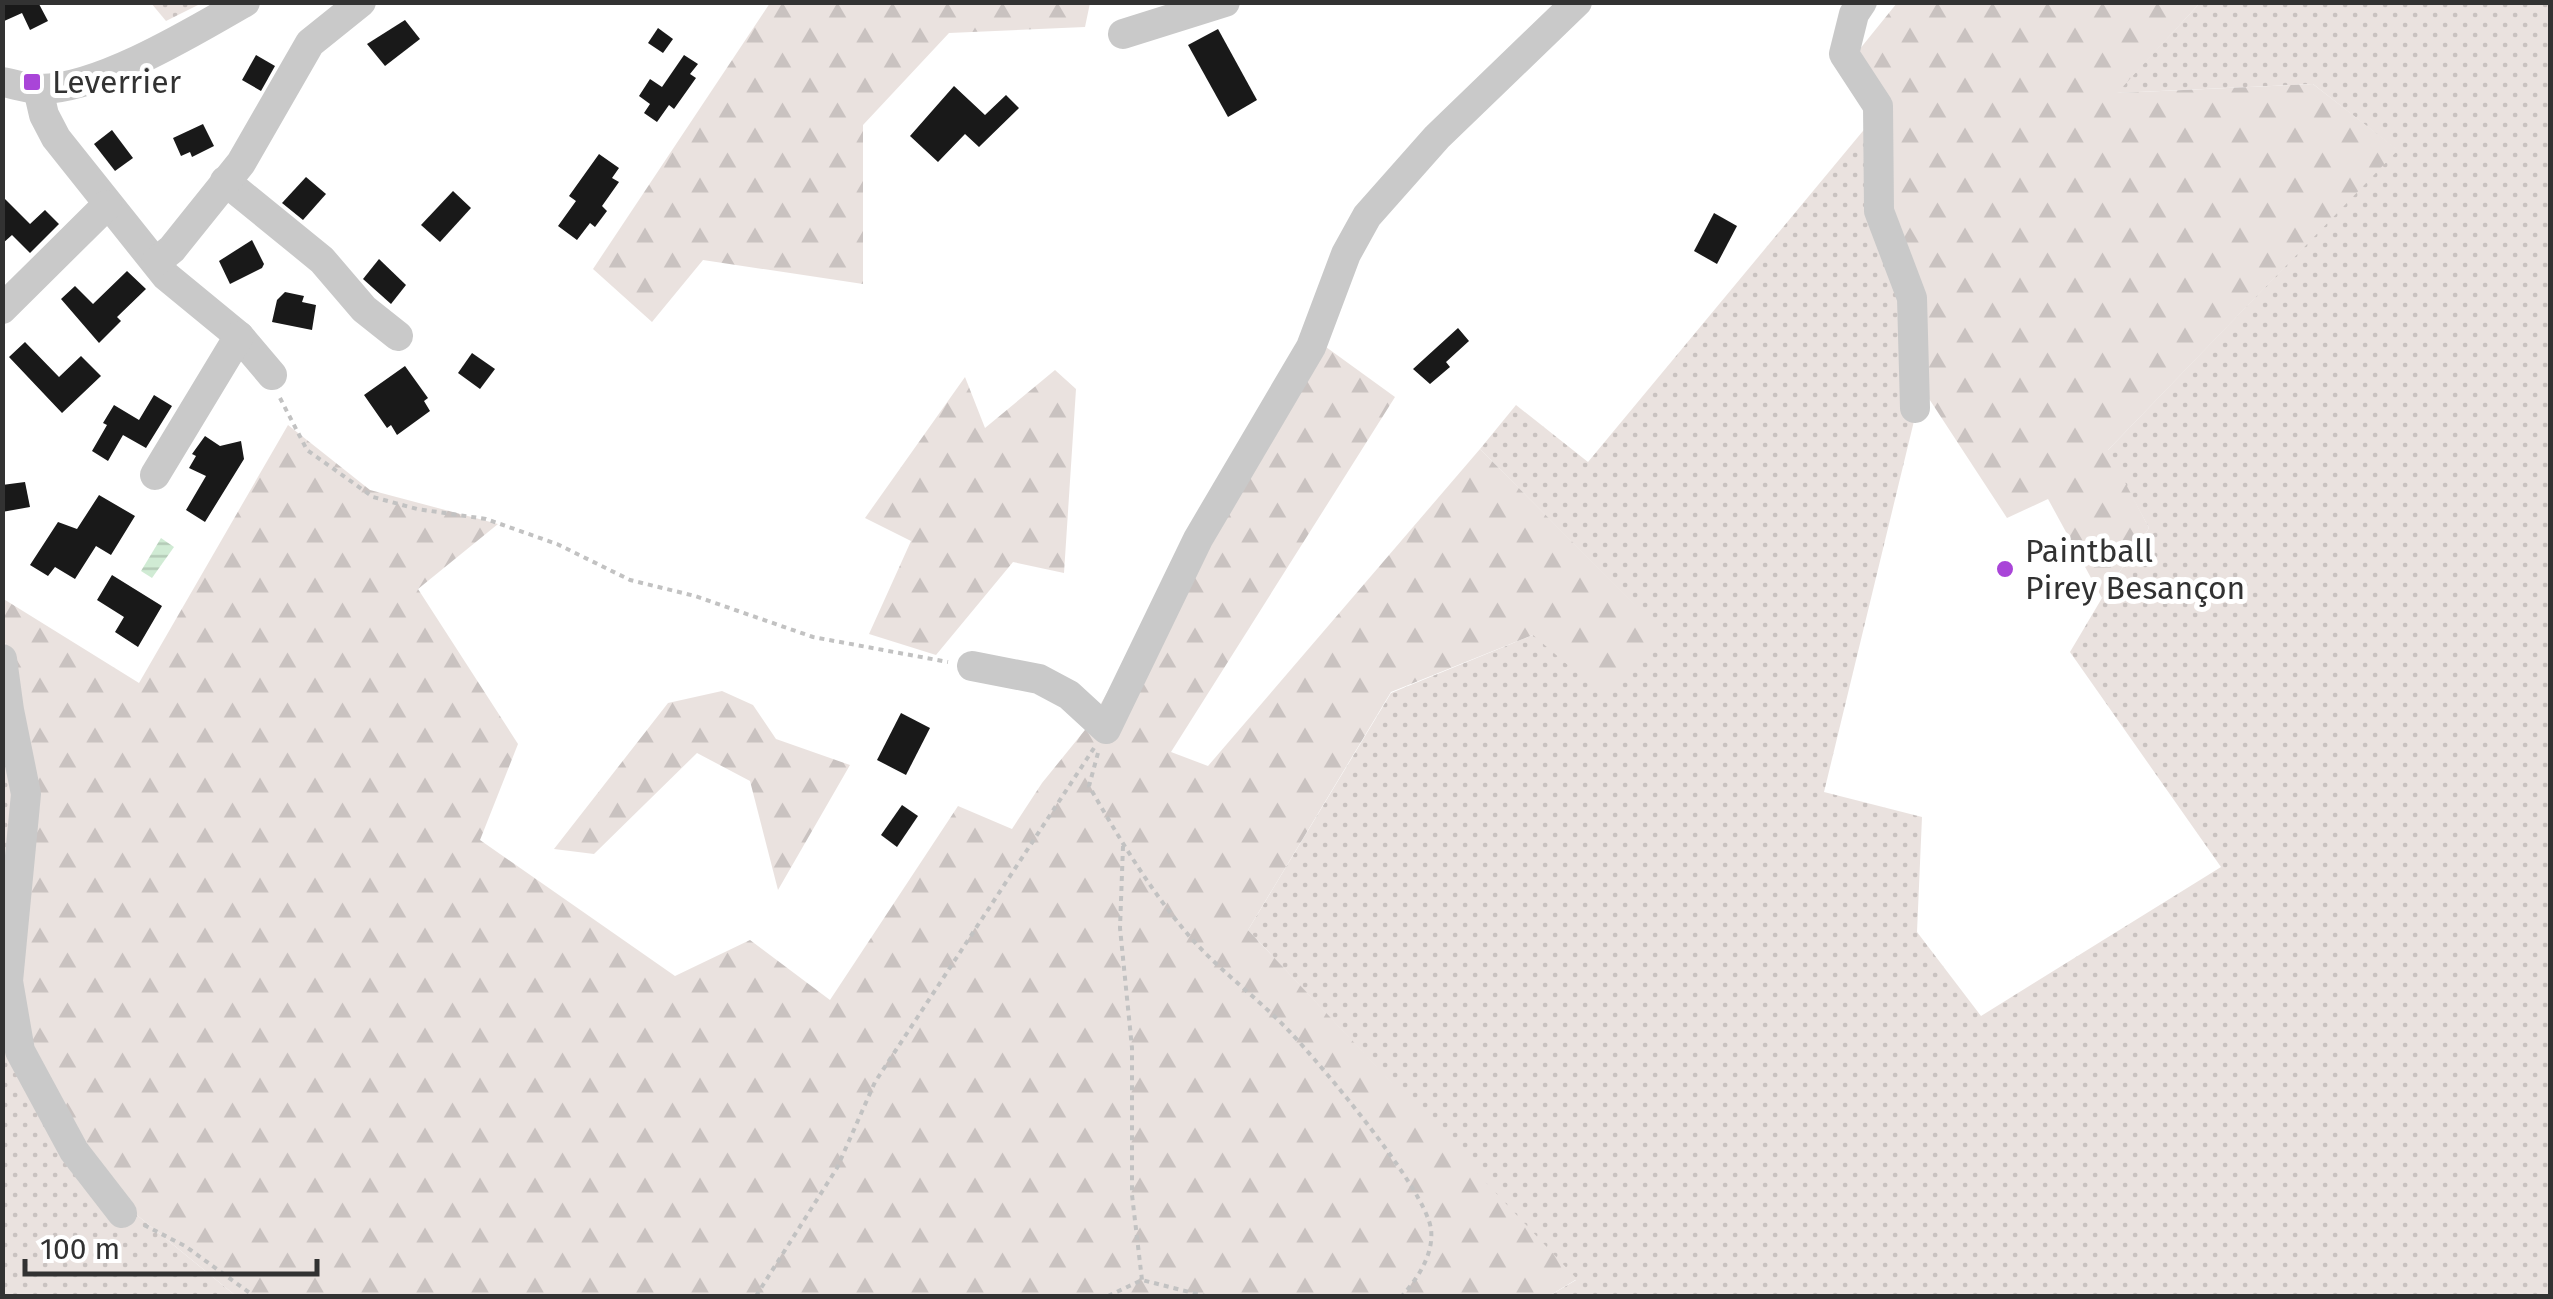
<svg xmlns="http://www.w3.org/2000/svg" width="2553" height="1299" font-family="'Fira Sans',sans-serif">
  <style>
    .green { fill: url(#green-dots) }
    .forest { fill: url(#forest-firs) }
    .water { fill: url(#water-rules) }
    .building { fill: #191919 }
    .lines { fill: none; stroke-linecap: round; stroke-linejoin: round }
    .path { stroke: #c2c2c2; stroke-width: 4; stroke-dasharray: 5 5; stroke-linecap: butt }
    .minor { stroke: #c9c9c9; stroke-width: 30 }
    .poi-dot { fill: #a945d8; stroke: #fff; stroke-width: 4 }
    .labels { text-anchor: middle; stroke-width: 10; stroke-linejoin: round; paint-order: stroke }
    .poi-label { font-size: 32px; fill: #323232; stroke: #fff; text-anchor: start }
  </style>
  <defs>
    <pattern id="green-dots" width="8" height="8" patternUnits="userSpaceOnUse" patternTransform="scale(2.5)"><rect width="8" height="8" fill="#eae2df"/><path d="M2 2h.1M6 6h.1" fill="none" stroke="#c9c2c0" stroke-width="1.8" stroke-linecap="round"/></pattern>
    <pattern id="forest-firs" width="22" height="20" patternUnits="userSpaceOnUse" patternTransform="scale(2.5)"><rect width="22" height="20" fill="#eae2df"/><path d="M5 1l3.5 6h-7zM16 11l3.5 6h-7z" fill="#c9c2c0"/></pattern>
    <pattern id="water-rules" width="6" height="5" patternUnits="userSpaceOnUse" patternTransform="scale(2.5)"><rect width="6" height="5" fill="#d0ebd4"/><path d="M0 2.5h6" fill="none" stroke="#b3cab6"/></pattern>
  </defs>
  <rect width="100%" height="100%" fill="#fff"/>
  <!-- green -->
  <g class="green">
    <polygon points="204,2 166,21 151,3 151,2"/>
    <polygon points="2200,3 2550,3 2550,1296 1549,1296 1576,1280 1248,930 1391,693 1533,635 1666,637 1480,449 1516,405 1588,462 1887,102 1922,388 1824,792 1922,817 1917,932 1981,1016 2221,867 2070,652 2102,598 2149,528 2107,451 2397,150 2313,84 2116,93"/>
    <polygon points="2,634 34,763 127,1207 236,1296 3,1296"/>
  </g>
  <!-- forest -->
  <g class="forest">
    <polygon points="770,3 1090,3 1085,27 949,33 863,125 863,284 703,260 652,322 593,269"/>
    <polygon points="1897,3 2200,3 2117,93 2313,84 2398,150 2108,450 2149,528 2102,598 2048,499 2007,518 1922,388 1884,207 1859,50"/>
    <polygon points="1308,334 1395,397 1171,752 1208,766 1480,449 1667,637 1606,698 1533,635 1391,692 1248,930 1577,1279 1549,1296 236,1296 127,1207 32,1053 17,978 34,764 3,634 2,598 139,683 288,425 370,490 498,524 418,589 518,744 480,840 675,976 750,940 830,1000 958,806 1012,829 1042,783 1089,725"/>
    <polygon points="1055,370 1076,389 1064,573 1013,562 936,655 869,634 911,541 865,518 965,377 985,428"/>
    <polygon points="722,691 753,705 776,739 850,765 778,890 750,781 697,753 594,854 554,849 668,703"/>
  </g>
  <!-- water -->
  <polygon class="water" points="161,538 174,547 152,578 141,571"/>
  <!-- building -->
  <g class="building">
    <polygon points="2,2 43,2 39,4 48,21 30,30 22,13 2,22"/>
    <polygon points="405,20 420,39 385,66 367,44"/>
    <polygon points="658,28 673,39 663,53 648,43"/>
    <polygon points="1218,29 1257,100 1228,117 1188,45"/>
    <polygon points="256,55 275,66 261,91 242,80"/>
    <polygon points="684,55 698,64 690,74 696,78 674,109 669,105 657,122 644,113 650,104 639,96 650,79 662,87"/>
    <polygon points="954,86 985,115 1006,95 1019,108 979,147 965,134 938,162 910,136"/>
    <polygon points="203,124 214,146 192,157 190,152 181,156 173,138"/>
    <polygon points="112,130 133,158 115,171 94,144"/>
    <polygon points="599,154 619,168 612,178 619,182 602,206 607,211 595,227 590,223 577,240 558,226 576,201 569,196"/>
    <polygon points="306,177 326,194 303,220 282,203"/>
    <polygon points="453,191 471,208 440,242 421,225"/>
    <polygon points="2,196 30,224 45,210 59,224 30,253 12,235 2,244"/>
    <polygon points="1714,213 1737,226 1717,264 1694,251"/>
    <polygon points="252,240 264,264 262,268 230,284 219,261"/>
    <polygon points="379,259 406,285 391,304 363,279"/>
    <polygon points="127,271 146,289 117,317 121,321 99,343 61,299 75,286 93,304"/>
    <polygon points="285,292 304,296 302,302 316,305 312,330 272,322 277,300"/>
    <polygon points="1458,328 1469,341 1446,362 1450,367 1430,384 1413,369"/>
    <polygon points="25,342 59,377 81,356 101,376 62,413 9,357"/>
    <polygon points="472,353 495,369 480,389 458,373"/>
    <polygon points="405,366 428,398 424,401 430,411 397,435 391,425 387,428 364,395"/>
    <polygon points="154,395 172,406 146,448 123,435 108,461 92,451 107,425 103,423 114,405 139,420"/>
    <polygon points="205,436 220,446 241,441 244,459 205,522 186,510 206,476 189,468 196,456 192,454"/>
    <polygon points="25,482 30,507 2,512 2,485"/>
    <polygon points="99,495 135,516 111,555 96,546 75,579 55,567 48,576 30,565 58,522 77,529"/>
    <polygon points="112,575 162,606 138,647 115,632 124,617 97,600"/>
    <polygon points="901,713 930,728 906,775 877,760"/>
    <polygon points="902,805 918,816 897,847 881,835"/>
  </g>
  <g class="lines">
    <!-- path -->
    <g class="path">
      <polyline points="280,398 307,450 373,497 417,509 486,519 557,544 630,580 695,596 813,637 948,662"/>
      <path d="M1098,753L1089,786C1119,838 1151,892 1191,938C1221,972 1259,999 1290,1032C1322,1066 1425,1188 1431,1229C1434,1254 1418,1278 1402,1296"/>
      <polyline points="1123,846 1120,928 1132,1048 1132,1195 1142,1280"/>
      <polyline points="144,1225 185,1246 254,1296"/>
      <polyline points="756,1296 837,1168 875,1082 1094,748"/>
      <polyline points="1108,1296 1142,1280 1205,1296"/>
    </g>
    <!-- minor -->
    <g class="minor">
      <polyline points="1862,2 1854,14 1844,54 1878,106 1879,211 1912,298 1915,408"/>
      <polyline points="1123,34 1225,2"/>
      <path d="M2,82C15,84 28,89 40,89C99,89 193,32 245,2"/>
      <polyline points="38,89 44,115 56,138 166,276 239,336 272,375"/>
      <polyline points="225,181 322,260 364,309 398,336"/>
      <polyline points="156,262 172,249 241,163 310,43 361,2"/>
      <polyline points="2,309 107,205"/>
      <polyline points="155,475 239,336"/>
      <polyline points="2,659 9,710 26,794 8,981 20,1051 74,1151 122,1213"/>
      <polyline points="972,666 1039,679 1069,695 1106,729 1198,539 1311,347 1346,254 1367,216 1437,137 1577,2"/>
    </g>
  </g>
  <!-- markers -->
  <g class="poi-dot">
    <rect x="22" y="72" width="20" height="20" rx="5"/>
    <circle cx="2005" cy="569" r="10"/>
  </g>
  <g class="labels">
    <!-- poi labels -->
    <g class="poi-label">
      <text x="52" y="93">Leverrier</text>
      <text x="2025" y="562">Paintball<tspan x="2025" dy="37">Pirey Besançon</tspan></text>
    </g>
  </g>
  <!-- border -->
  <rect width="2553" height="1299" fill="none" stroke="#323232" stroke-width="10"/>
  <!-- scale -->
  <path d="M25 1259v15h292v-15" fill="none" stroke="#323232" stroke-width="5"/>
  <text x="40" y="1259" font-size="30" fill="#323232" stroke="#ffffff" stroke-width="8" paint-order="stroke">100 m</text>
</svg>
